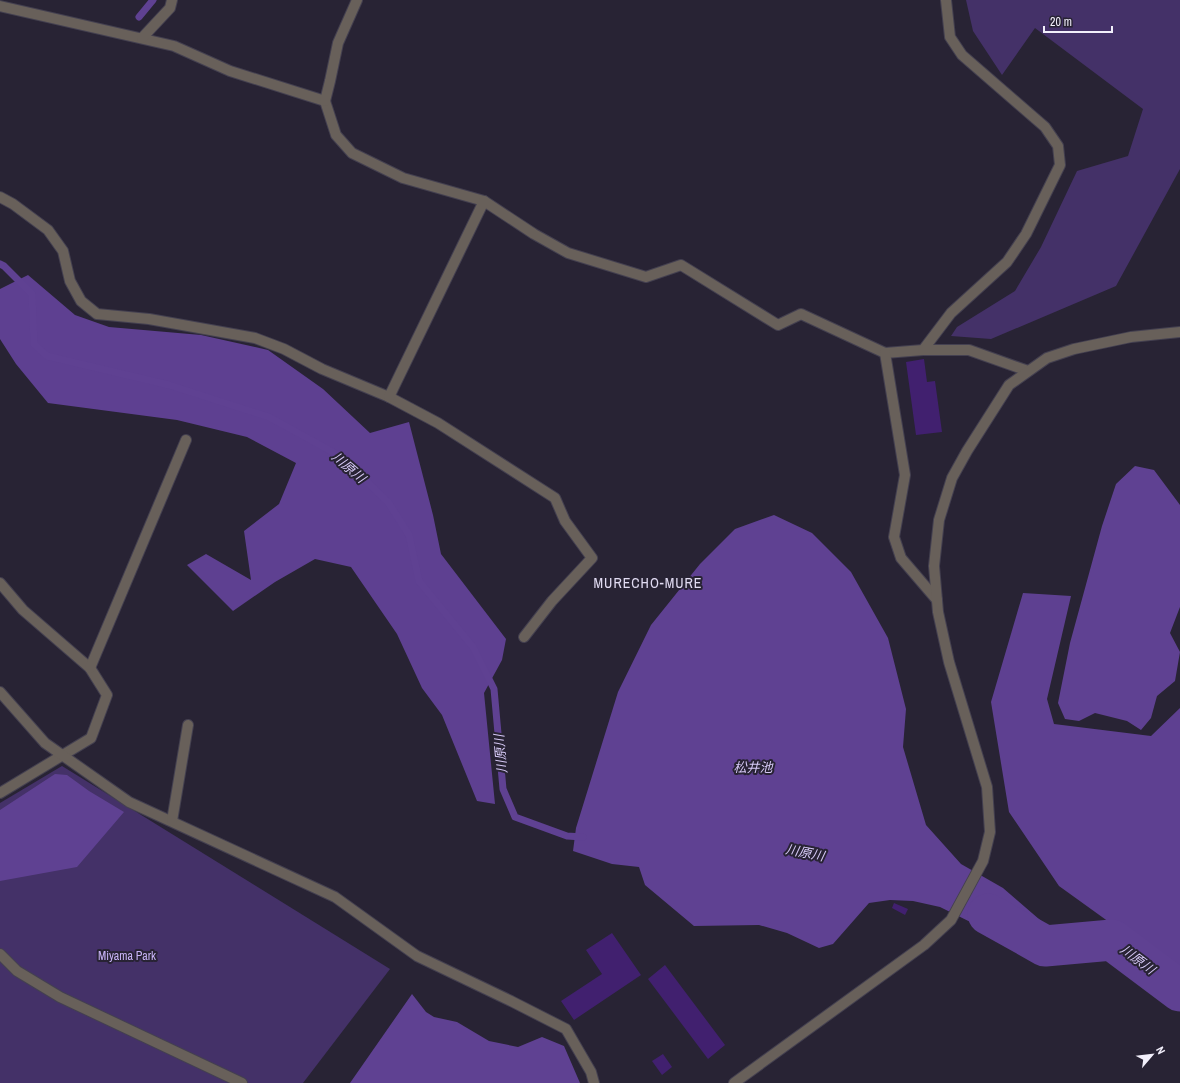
<svg xmlns="http://www.w3.org/2000/svg" width="1180" height="1083" font-family="'Archivo Narrow','Noto Sans JP',sans-serif">
  <style>
    .green { fill: #443168 }
    .forest { fill: #5e4091 }
    .water { fill: #5f4192 }
    .lines { fill: none; stroke-linecap: round; stroke-linejoin: round }
    .stream { stroke: #5f4192; stroke-width: 7 }
    .river { stroke: #5f4192; stroke-width: 41 }
    .building { fill: #41206f }
    .minor-casing { stroke: #444050; stroke-width: 12 }
    .tertiary-casing { stroke: #444050; stroke-width: 12 }
    .minor { stroke: #68605a; stroke-width: 10 }
    .tertiary { stroke: #68605a; stroke-width: 10 }
    .labels { text-anchor: middle; stroke-width: 4; stroke-linejoin: round; paint-order: stroke }
    .park-label { font-size: 12px; fill: #c9b4f8; stroke: #282334 }
    .water-label { font-size: 13px; font-style: italic; fill: #d7caf7; stroke: #282334 }
    .quarter-label { font-size: 14px; letter-spacing: 1px; fill: #e2dcf3; stroke: #282334 }
  </style>
  <rect width="100%" height="100%" fill="#282334"/>
  <!-- green -->
  <g class="green">
    <polygon points="966,0 1180,0 1180,169 1116,286 991,339 951,336 957,327 1015,291 1041,247 1077,171 1128,156 1143,109 1035,28 1002,75 973,31"/>
    <polygon points="62,766 390,969 303,1083 0,1083 0,803"/>
  </g>
  <!-- forest -->
  <g class="forest">
    <polygon points="28,275 75,315 109,327 201,335 268,350 323,389 370,433 409,422 433,515 441,554 506,639 502,660 484,693 495,804 477,801 442,715 422,688 397,634 351,567 315,559 275,582 233,611 187,565 206,554 251,580 244,531 279,504 296,463 247,437 177,420 48,403 16,364 0,339 0,289"/>
    <polygon points="1023,593 1071,596 1047,699 1054,724 1151,736 1180,708 1180,978 1109,922 1059,886 1009,812 991,702"/>
  </g>
  <!-- water -->
  <g class="water">
    <polygon points="1135,466 1154,470 1180,505 1180,607 1170,633 1180,652 1175,681 1157,696 1151,718 1141,730 1127,721 1095,713 1079,721 1065,719 1058,703 1070,643 1102,526 1116,484"/>
    <polygon points="774,515 812,533 851,572 888,638 906,709 903,747 926,825 961,864 1003,888 1047,926 1031,952 940,907 913,901 890,900 869,903 833,944 819,948 787,933 759,925 694,926 645,885 639,867 612,864 573,851 576,828 618,692 651,625 700,564 735,529"/>
    <polygon points="55,774 67,775 89,791 124,812 77,867 0,881 0,810"/>
    <polygon points="412,994 426,1012 434,1017 457,1022 489,1041 518,1047 542,1037 564,1046 580,1083 350,1083"/>
  </g>
  <g class="lines">
    <!-- stream -->
    <g class="stream">
      <polyline points="139,17 153,0"/>
      <polyline points="0,264 4,266 32,294 34,344 47,356 169,385 269,417 340,456 388,502 409,535 419,581 473,647 494,689 503,789 515,817 567,836 583,837"/>
    </g>
    <!-- river -->
    <polyline class="river" points="988,914 1045,946 1112,940 1180,991"/>
  </g>
  <!-- building -->
  <g class="building">
    <polygon points="924,359 927,382 935,381 942,432 916,435 906,362"/>
    <polygon points="894,903 908,909 905,915 892,908"/>
    <polygon points="612,933 641,975 574,1020 561,1001 602,974 586,950"/>
    <polygon points="665,965 725,1045 708,1059 648,979"/>
    <polygon points="663,1054 672,1067 662,1075 652,1061"/>
  </g>
  <g class="lines">
    <defs>
      <g id="minor">
        <polyline points="0,6 174,46 230,71 325,101 336,135 352,153 403,178 484,201 534,234 568,253 646,277 681,265 778,325 801,314 885,353 923,350 951,313 1007,262 1026,234 1060,165 1058,146 1045,127 962,55 950,37 946,0"/>
        <polyline points="142,38 170,8 172,0"/>
        <polyline points="325,101 330,81 338,43 357,0"/>
        <polyline points="0,197 13,204 48,230 63,251 70,281 81,301 97,314 149,319 255,338 284,349 322,369 389,397 438,423 555,498 565,521 592,558 552,601 524,637"/>
        <polyline points="923,350 969,350 1028,371"/>
        <polyline points="885,353 905,475 894,537 901,558 937,600"/>
        <polyline points="389,397 484,201"/>
        <polyline points="0,583 23,610 90,668 107,695 91,738 0,793"/>
        <polyline points="90,668 186,440"/>
        <polyline points="0,692 45,743 129,802 335,897 417,956 511,1001 566,1029 591,1072 594,1083"/>
        <polyline points="172,821 188,725"/>
        <polyline points="0,954 17,971 60,997 242,1083"/>
      </g>
      <polyline id="tertiary" points="734,1083 924,945 951,920 983,861 990,832 987,787 949,662 938,612 934,566 939,520 952,478 967,451 1009,385 1047,358 1074,349 1131,337 1180,332"/>
    </defs>
    <!-- minor casing -->
    <use href="#minor" class="minor-casing"/>
    <!-- tertiary casing -->
    <use href="#tertiary" class="tertiary-casing"/>
    <!-- minor -->
    <use href="#minor" class="minor"/>
    <!-- tertiary -->
    <use href="#tertiary" class="tertiary"/>
  </g>
  <g class="labels">
    <!-- park labels -->
    <g class="park-label">
      <text x="127" y="960">Miyama Park</text>
    </g>
    <!-- water labels -->
    <g class="water-label">
      <text transform="translate(349 467) rotate(41)" y="5">川原川</text>
      <text transform="translate(500 754) rotate(-95)" y="5">川原川</text>
      <text x="753" y="772">松井池</text>
      <text transform="translate(805 852) rotate(11)" y="5">川原川</text>
      <text transform="translate(1138 959) rotate(37)" y="5">川原川</text>
    </g>
    <!-- quarter labels -->
    <g class="quarter-label">
      <text x="648" y="588">MURECHO-MURE</text>
    </g>
  </g>
  <!-- north arrow -->
  <g transform="translate(1152 1055) rotate(62)" stroke="#282334" stroke-width="3" paint-order="stroke">
  <path d="M0-3L7 15L0 10L-7 15Z" fill="#f2effb"/>
  <text y="-6" font-size="11" font-weight="bold" text-anchor="middle" fill="#f2effb">N</text>
  </g>
  <!-- scale -->
  <path d="M1044 26v6h68v-6" fill="none" stroke="#f2effb" stroke-width="2"/>
  <text x="1050" y="26" font-size="12" fill="#f2effb" stroke="#282334" stroke-width="3" paint-order="stroke">20 m</text>
</svg>
